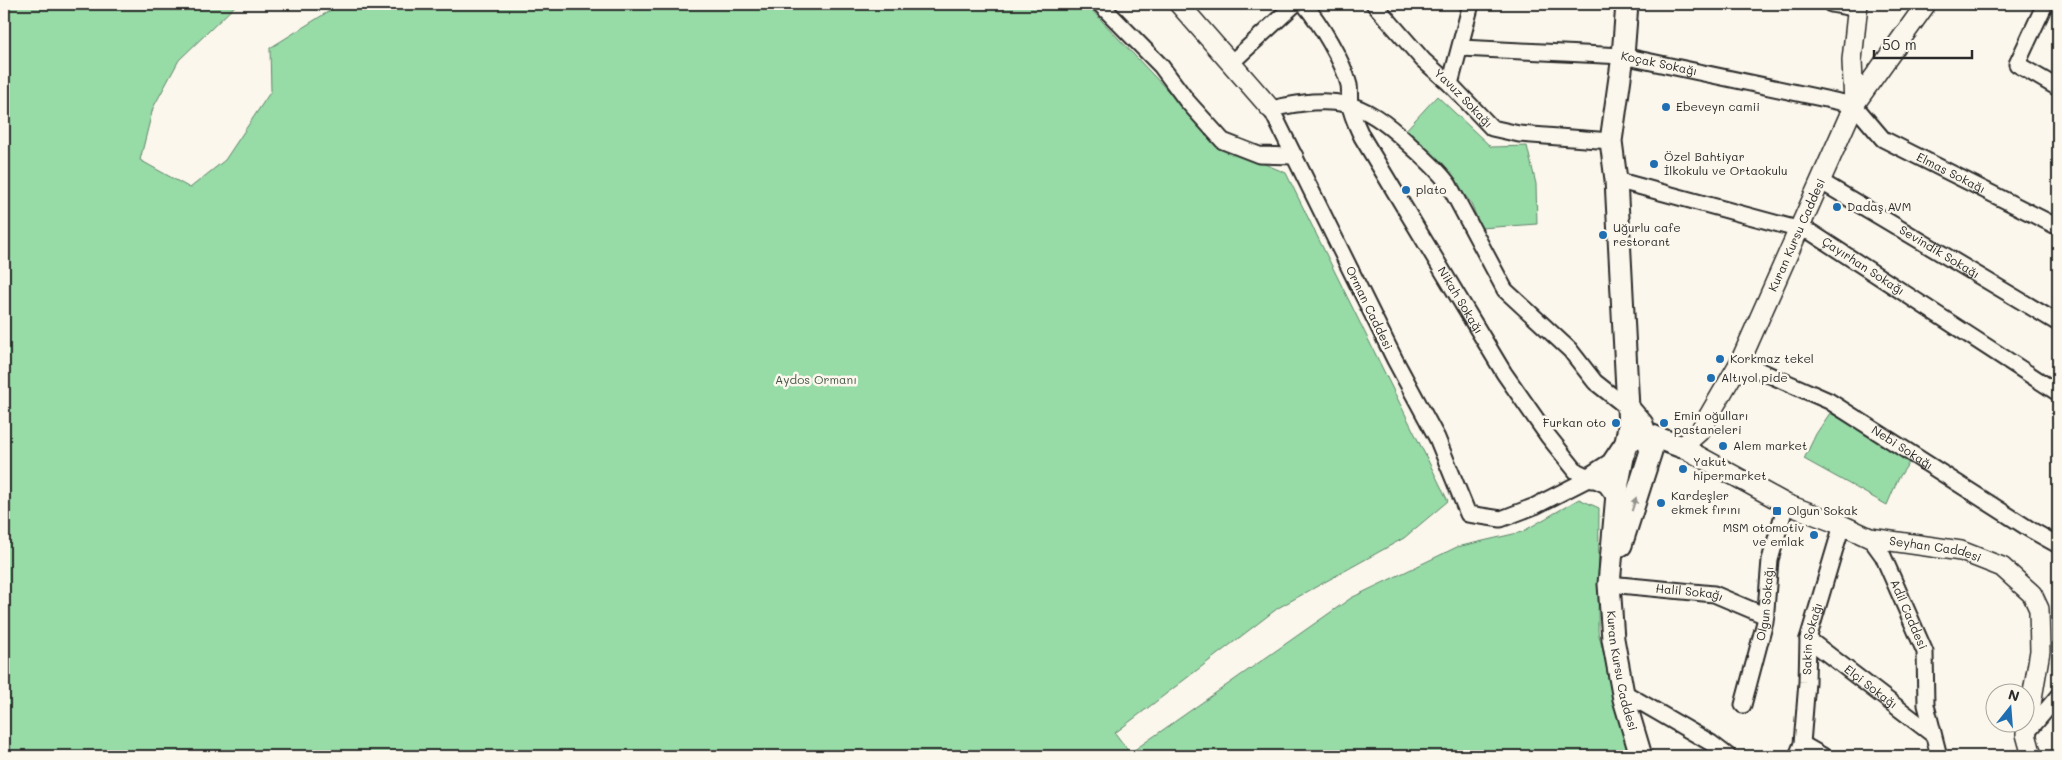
<svg xmlns="http://www.w3.org/2000/svg" width="2062" height="760" font-family="Mali,sans-serif">
  <style>
    .green { fill: #97dba7; stroke: #618369 }
    .lines { fill: none; stroke-linecap: round; stroke-linejoin: round }
    .minor-casing { stroke: #2b2b2b; stroke-width: 19 }
    .tertiary-casing { stroke: #2b2b2b; stroke-width: 22 }
    .secondary-casing { stroke: #2b2b2b; stroke-width: 25 }
    .minor { stroke: #fbf7ec; stroke-width: 15 }
    .tertiary { stroke: #fbf7ec; stroke-width: 19 }
    .secondary { stroke: #fbf7ec; stroke-width: 21 }
    .oneway { fill: #93918c }
    .poi-dot { fill: #1f6fb2; stroke: #fbf7ec; stroke-width: 2 }
    .labels { text-anchor: middle; stroke-width: 5; stroke-linejoin: round; paint-order: stroke }
    .street-label { font-size: 12px; fill: #2b2b2b; stroke: #fbf7ec }
    .poi-label { font-size: 12px; fill: #2b2b2b; stroke: #fbf7ec; text-anchor: start }
    .park-label { font-size: 12px; fill: #46574a; stroke: #fbf7ec }
  </style>
  <rect width="100%" height="100%" fill="#fbf7ec"/>
  <filter id="ink" filterUnits="userSpaceOnUse"><feTurbulence type="fractalNoise" baseFrequency=".02" numOctaves="2"/><feDisplacementMap in="SourceGraphic" scale="10" xChannelSelector="R" yChannelSelector="G"/><feConvolveMatrix kernelMatrix="1 2 1 2 8 2 1 2 1" color-interpolation-filters="sRGB"/></filter>
  <g filter="url(#ink)">
    <!-- green -->
    <g class="green">
      <polygon points="4,4 237,4 179,60 153,108 140,160 190,188 225,160 271,91 270,48 334,8 334,4 1086,4 1219,145 1286,173 1448,501 1404,538 1278,608 1115,733 1130,753 1351,598 1457,547 1522,532 1579,499 1599,508 1598,631 1629,756 4,756"/>
      <polygon points="1437,96 1491,147 1527,146 1536,184 1537,224 1481,228 1471,203 1449,175 1404,132"/>
      <polygon points="1830,413 1912,458 1898,479 1887,505 1804,459 1816,434"/>
    </g>
    <g class="lines">
      <defs>
        <g id="minor">
          <polyline points="1100,4 1161,66 1187,101 1223,141 1259,155 1295,156"/>
          <path id="s1" d="M1304,4C1320,23 1343,61 1349,85C1350,91 1349,98 1350,105C1352,117 1357,126 1362,137L1504,373L1548,436L1576,471L1606,485L1617,500"/>
          <path id="s2" d="M1374,4L1423,60L1450,84L1492,128L1519,134L1611,141"/>
          <polyline points="1831,4 1858,9"/>
          <polyline points="2045,4 2017,64 2058,88"/>
          <path id="s3" d="M1461,48L1623,56L1854,105L1883,139L2058,227"/>
          <polyline points="1231,63 1295,4"/>
          <polyline points="1450,84 1471,4"/>
          <path id="s4" d="M1616,180L1812,233L2058,393"/>
          <path id="s5" d="M1820,181L2058,323"/>
          <path id="s6" d="M1740,362L1829,401L2031,530L2058,545"/>
          <path d="M1592,477L1535,506L1501,519L1468,514L1437,438L1395,360L1271,109C1335,95 1360,98 1409,144C1423,157 1438,169 1449,185L1505,290L1570,350L1595,382L1629,409"/>
          <path id="s7" d="M1870,538L1883,556L1925,652L1926,705L1939,756"/>
          <path id="s8" d="M1609,584L1714,594L1766,616"/>
          <path id="s9" d="M1808,639L1932,734"/>
          <polyline points="1623,692 1711,743 1728,756"/>
          <path id="s10" d="M1743,705L1765,622L1770,560L1786,504"/>
          <polyline points="2026,734 2058,696"/>
          <polyline points="1802,744 1823,756"/>
          <path id="s11" d="M1797,756L1802,744L1807,682L1808,639L1842,525"/>
        </g>
        <g id="tertiary">
          <polyline points="1179,4 1271,109"/>
          <path id="s12" d="M1858,4L1852,60L1854,105L1740,362L1700,431L1682,447L1786,504L1842,525L1870,538L1961,551L2002,567L2032,594L2039,609L2040,651L2026,734L2032,756"/>
          <polyline points="1854,105 1926,4"/>
        </g>
        <g id="secondary">
          <path id="s13" d="M1627,4L1623,56L1611,141L1616,180L1629,427L1618,483L1609,584L1613,639L1624,699L1641,756"/>
          <polyline points="1592,477 1612,464 1624,446 1634,438 1647,434 1682,447"/>
          <polyline points="1621,545 1651,451 1642,424 1629,409"/>
        </g>
      </defs>
      <!-- minor casing -->
      <use href="#minor" class="minor-casing"/>
      <!-- tertiary casing -->
      <use href="#tertiary" class="tertiary-casing"/>
      <!-- secondary casing -->
      <use href="#secondary" class="secondary-casing"/>
      <!-- minor -->
      <use href="#minor" class="minor"/>
      <!-- tertiary -->
      <use href="#tertiary" class="tertiary"/>
      <!-- secondary -->
      <use href="#secondary" class="secondary"/>
    </g>
    <!-- one-way arrows -->
    <defs><path id="oneway-solid" d="M-6-.8H1V-3.2L6.5 0L1 3.2V.8H-6Z" transform="scale(1.25)"/></defs>
    <use class="oneway" href="#oneway-solid" transform="translate(1634 504) rotate(-72)"/>
  </g>
  <!-- markers -->
  <g class="poi-dot">
    <circle cx="1666" cy="107" r="5"/>
    <circle cx="1654" cy="164" r="5"/>
    <circle cx="1406" cy="190" r="5"/>
    <circle cx="1837" cy="207" r="5"/>
    <circle cx="1603" cy="235" r="5"/>
    <circle cx="1720" cy="359" r="5"/>
    <circle cx="1711" cy="378" r="5"/>
    <circle cx="1616" cy="423" r="5"/>
    <circle cx="1664" cy="423" r="5"/>
    <circle cx="1723" cy="446" r="5"/>
    <circle cx="1683" cy="469" r="5"/>
    <circle cx="1661" cy="503" r="5"/>
    <rect x="1772" y="506" width="10" height="10" rx="2.5"/>
    <circle cx="1814" cy="535" r="5"/>
  </g>
  <g class="labels">
    <!-- street labels -->
    <g class="street-label">
      <text dy="4" stroke="none"><textPath href="#s3" startOffset="199">Koçak Sokağı</textPath></text>
      <text dy="4" stroke="none"><textPath href="#s2" startOffset="130">Yavuz Sokağı</textPath></text>
      <text dy="4" stroke="none"><textPath href="#s3" startOffset="519">Elmas Sokağı</textPath></text>
      <text transform="translate(1797 235) rotate(-66)" y="4">Kuran Kursu Caddesi</text>
      <text dy="4" stroke="none"><textPath href="#s5" startOffset="139">Sevindik Sokağı</textPath></text>
      <text dy="4" stroke="none"><textPath href="#s4" startOffset="264">Çayırhan Sokağı</textPath></text>
      <text dy="4" stroke="none"><textPath href="#s1" startOffset="338">Nikah Sokağı</textPath></text>
      <text transform="translate(1369 308) rotate(64)" y="4">Orman Caddesi</text>
      <text dy="4" stroke="none"><textPath href="#s6" startOffset="184">Nebi Sokağı</textPath></text>
      <text dy="4" stroke="none"><textPath href="#s12" startOffset="762">Seyhan Caddesi</textPath></text>
      <text dy="4" stroke="none"><textPath href="#s8" startOffset="81">Halil Sokağı</textPath></text>
      <text dy="4" stroke="none"><textPath href="#s10" startOffset="104">Olgun Sokağı</textPath></text>
      <text dy="4" stroke="none"><textPath href="#s7" startOffset="86">Adil Caddesi</textPath></text>
      <text dy="4" stroke="none"><textPath href="#s11" startOffset="119">Sakin Sokağı</textPath></text>
      <text dy="4" stroke="none"><textPath href="#s13" startOffset="671">Kuran Kursu Caddesi</textPath></text>
      <text dy="4" stroke="none"><textPath href="#s9" startOffset="79">Elçi Sokağı</textPath></text>
    </g>
    <!-- poi labels -->
    <g class="poi-label">
      <text x="1676" y="111">Ebeveyn camii</text>
      <text x="1664" y="161">Özel Bahtiyar<tspan x="1664" dy="14">İlkokulu ve Ortaokulu</tspan></text>
      <text x="1416" y="194">plato</text>
      <text x="1847" y="211">Dadaş AVM</text>
      <text x="1613" y="232">Uğurlu cafe<tspan x="1613" dy="14">restorant</tspan></text>
      <text x="1730" y="363">Korkmaz tekel</text>
      <text x="1721" y="382">Altıyol pide</text>
      <text x="1674" y="420">Emin oğulları<tspan x="1674" dy="14">pastaneleri</tspan></text>
      <text x="1606" y="427" text-anchor="end">Furkan oto</text>
      <text x="1733" y="450">Alem market</text>
      <text x="1693" y="466">Yakut<tspan x="1693" dy="14">hipermarket</tspan></text>
      <text x="1671" y="500">Kardeşler<tspan x="1671" dy="14">ekmek fırını</tspan></text>
      <text x="1787" y="515">Olgun Sokak</text>
      <text x="1804" y="532" text-anchor="end">MSM otomotiv<tspan x="1804" dy="14">ve emlak</tspan></text>
    </g>
    <!-- park labels -->
    <g class="park-label">
      <text x="816" y="384">Aydos Ormanı</text>
    </g>
  </g>
  <!-- margin -->
  <rect width="2062" height="760" fill="none" stroke="#fbf7ec" stroke-width="20"/>
  <rect x="10" y="10" width="2042" height="740" fill="none" stroke="#2b2b2b" stroke-width="2" filter="url(#ink)"/>
  <!-- north arrow -->
  <g transform="translate(2010 708) rotate(17)"><circle r="24" fill="#fbf7ec" stroke="#a8a59f"/>
  <path d="M0-4L9 19L0 12L-9 19Z" fill="#1f6fb2"/>
  <text y="-8" font-size="14" font-weight="bold" text-anchor="middle" fill="#2b2b2b">N</text>
  </g>
  <!-- scale -->
  <path d="M1874 50v8h98v-8" fill="none" stroke="#2b2b2b" stroke-width="2.5"/>
  <text x="1882" y="50" font-size="15" fill="#2b2b2b" stroke="#fbf7ec" stroke-width="4" paint-order="stroke">50 m</text>
</svg>
